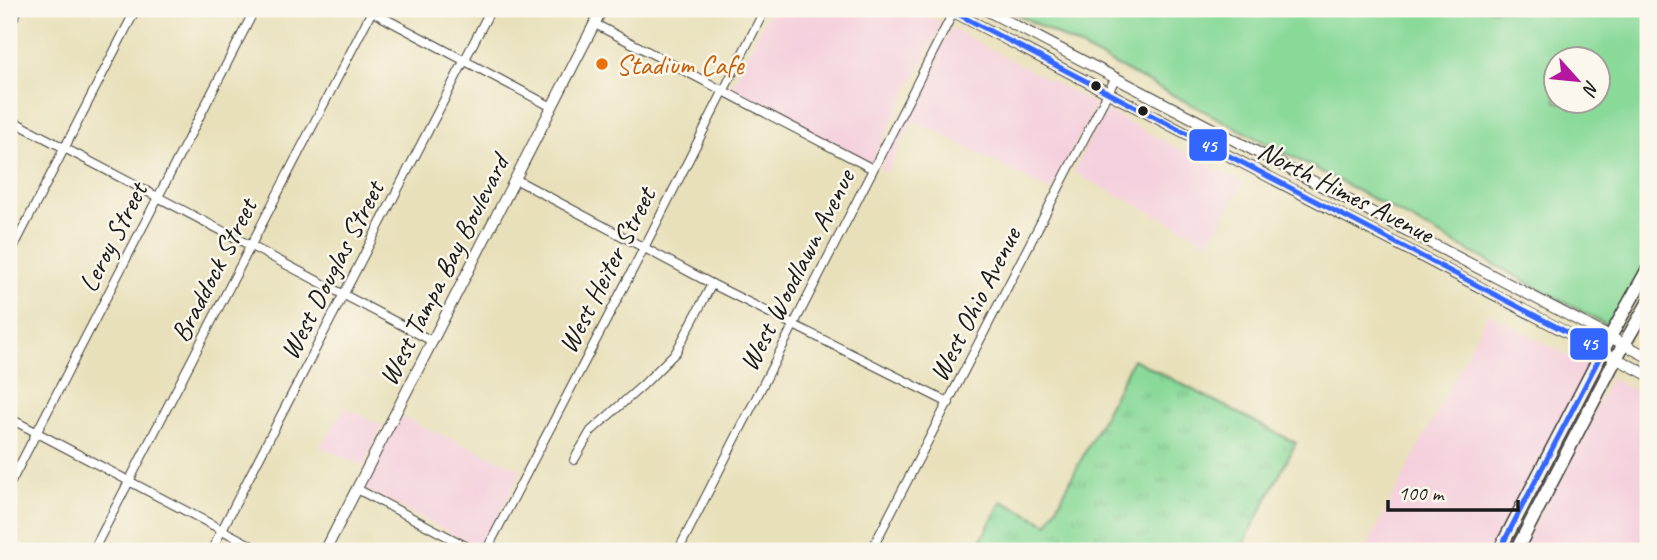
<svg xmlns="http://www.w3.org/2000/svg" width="1657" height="560" font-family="Caveat,sans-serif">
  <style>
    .built { fill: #f4cfdd }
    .grass { fill: url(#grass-tufts); stroke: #527a5a; stroke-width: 2 }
    .green { fill: #89d999; stroke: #527a5a; stroke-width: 2; fill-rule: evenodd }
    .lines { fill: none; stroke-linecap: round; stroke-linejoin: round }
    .minor-casing { stroke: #3b3934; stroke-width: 10 }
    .tertiary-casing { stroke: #3b3934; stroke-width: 12 }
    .primary-casing { stroke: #3b3934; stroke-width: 15 }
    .minor { stroke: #fff; stroke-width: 8 }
    .tertiary { stroke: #fff; stroke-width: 10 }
    .primary { stroke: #fff; stroke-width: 12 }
    .bus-1-casing { stroke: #fbf7ec; stroke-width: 10 }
    .bus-1 { stroke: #36f; stroke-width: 5 }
    .food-dot { fill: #e8710a; stroke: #fbf7ec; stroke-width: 2.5 }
    .bus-dot { fill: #1c1c1c; stroke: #fbf7ec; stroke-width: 2.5 }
    .labels { text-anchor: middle; stroke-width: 5; stroke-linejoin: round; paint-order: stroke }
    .food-label { font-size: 28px; fill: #c56008; stroke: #fbf7ec; text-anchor: start }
    .street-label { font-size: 28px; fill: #1c1c1c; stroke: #fbf7ec }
    .line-badge { stroke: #fbf7ec; stroke-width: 2.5 }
    .badge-label { font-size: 19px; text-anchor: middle; font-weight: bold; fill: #fff }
  </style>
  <defs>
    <pattern id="grass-tufts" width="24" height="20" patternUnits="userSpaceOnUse" patternTransform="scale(1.75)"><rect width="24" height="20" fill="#89d999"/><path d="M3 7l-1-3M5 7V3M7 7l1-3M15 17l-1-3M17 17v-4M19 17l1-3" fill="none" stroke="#76ba83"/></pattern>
  </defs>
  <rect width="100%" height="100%" fill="#fbf7ec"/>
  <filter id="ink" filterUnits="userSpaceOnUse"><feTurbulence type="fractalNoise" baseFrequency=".0143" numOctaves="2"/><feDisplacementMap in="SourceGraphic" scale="14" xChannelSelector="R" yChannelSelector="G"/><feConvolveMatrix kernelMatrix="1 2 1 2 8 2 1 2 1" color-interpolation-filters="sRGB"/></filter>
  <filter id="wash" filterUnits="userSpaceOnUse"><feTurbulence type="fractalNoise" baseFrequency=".00686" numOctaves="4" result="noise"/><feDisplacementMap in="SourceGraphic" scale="28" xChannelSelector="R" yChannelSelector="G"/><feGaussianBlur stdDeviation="1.57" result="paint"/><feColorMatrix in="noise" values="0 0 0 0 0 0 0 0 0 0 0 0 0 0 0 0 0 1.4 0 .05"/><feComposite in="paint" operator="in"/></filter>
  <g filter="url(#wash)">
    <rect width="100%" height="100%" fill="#e8e0ba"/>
    <!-- built -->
    <g class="built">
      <polygon points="770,9 914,9 942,23 871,163 730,89"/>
      <polygon points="951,28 1096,105 1052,192 916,121 912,123 886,173 879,169"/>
      <polygon points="1105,110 1243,183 1209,242 1073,172"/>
      <polygon points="1488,313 1589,367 1493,551 1365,551"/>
      <polygon points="1598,372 1602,374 1510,551 1505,551"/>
      <polygon points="1611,378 1648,398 1648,551 1611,551 1609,547 1604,542 1598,551 1521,551"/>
      <polygon points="345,407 383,426 363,466 320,447"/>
      <polygon points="399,416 522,470 481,549 363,488"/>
    </g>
    <!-- grass -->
    <polygon class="grass" points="1133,359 1296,443 1240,551 975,551 1002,501 1048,524"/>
    <!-- green -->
    <path class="green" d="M1007,9H1648V259L1610,327L1360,192ZM1556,60H1598V102H1556Z"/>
  </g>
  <g filter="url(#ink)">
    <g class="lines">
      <defs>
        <g id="minor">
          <polyline points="367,9 552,107"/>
          <polyline points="595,24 873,169"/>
          <polyline points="9,27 18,9"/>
          <polyline points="9,119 432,341"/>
          <polyline points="515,179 712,284 949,403"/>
          <polyline points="9,256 136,9"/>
          <polyline points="9,418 262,551"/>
          <polyline points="574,460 591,431 643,385 676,352 712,284"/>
          <polyline points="9,486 255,9"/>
          <polyline points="357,489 475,551"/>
          <polyline points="93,551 373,9"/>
          <polyline points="211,551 491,9"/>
          <polyline points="486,551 644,248 765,9"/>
          <polyline points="678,551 955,9"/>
          <polyline points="871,551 1116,77"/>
        </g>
        <g id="tertiary">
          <polyline points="948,9 1648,375"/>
          <polyline points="984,9 1648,357"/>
          <polyline points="325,551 602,9"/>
        </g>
        <g id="primary">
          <polyline points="1499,551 1610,337 1648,269"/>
          <polyline points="1516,551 1616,358 1648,303"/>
        </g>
      </defs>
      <!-- minor casing -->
      <use href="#minor" class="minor-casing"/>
      <!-- tertiary casing -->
      <use href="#tertiary" class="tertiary-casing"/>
      <!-- primary casing -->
      <use href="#primary" class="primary-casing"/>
      <!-- minor -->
      <use href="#minor" class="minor"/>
      <!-- tertiary -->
      <use href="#tertiary" class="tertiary"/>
      <!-- primary -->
      <use href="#primary" class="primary"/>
      <defs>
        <polyline id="bus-1" points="948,9 1603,351 1499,551"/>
      </defs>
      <!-- bus-1 casing -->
      <use href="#bus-1" class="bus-1-casing"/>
      <!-- bus-1 -->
      <use href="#bus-1" class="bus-1"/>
    </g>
  </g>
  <!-- markers -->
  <circle class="food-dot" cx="602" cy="64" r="7"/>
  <g class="bus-dot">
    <circle cx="1096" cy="86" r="6"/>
    <circle cx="1143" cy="111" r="6"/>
  </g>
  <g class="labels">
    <!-- food labels -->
    <g class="food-label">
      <text x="616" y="74">Stadium Cafe</text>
    </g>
    <!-- street labels -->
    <g class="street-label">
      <text transform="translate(1346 191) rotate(27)" y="10">North Himes Avenue</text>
      <text transform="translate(112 237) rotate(-63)" y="10">Leroy Street</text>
      <text transform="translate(213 270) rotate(-63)" y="10">Braddock Street</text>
      <text transform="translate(331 270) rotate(-63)" y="10">West Douglas Street</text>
      <text transform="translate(443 270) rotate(-63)" y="10">West Tampa Bay Boulevard</text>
      <text transform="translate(606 270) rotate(-63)" y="10">West Heiter Street</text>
      <text transform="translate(796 270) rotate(-63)" y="10">West Woodlawn Avenue</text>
      <text transform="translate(974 304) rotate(-63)" y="10">West Ohio Avenue</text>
    </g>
  </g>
  <g class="line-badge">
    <rect x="1188" y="128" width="40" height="34" rx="7" fill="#36f"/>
    <rect x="1569" y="327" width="40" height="34" rx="7" fill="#36f"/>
  </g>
  <g class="badge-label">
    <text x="1208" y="152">45</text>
    <text x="1589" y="350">45</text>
  </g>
  <!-- margin -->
  <rect width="1657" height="560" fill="none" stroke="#fbf7ec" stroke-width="35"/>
  <!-- north arrow -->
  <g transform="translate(1577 80) rotate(117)"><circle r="33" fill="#fbf7ec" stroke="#a29f99" stroke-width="2"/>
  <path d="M0-5L12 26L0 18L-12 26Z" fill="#b5179e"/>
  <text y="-10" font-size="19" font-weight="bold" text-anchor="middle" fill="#1c1c1c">N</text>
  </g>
  <!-- scale -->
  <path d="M1388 500v10h130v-10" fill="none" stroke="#1c1c1c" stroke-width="3.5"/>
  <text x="1398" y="500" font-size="21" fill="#1c1c1c" stroke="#fbf7ec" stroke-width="5" paint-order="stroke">100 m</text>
</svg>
